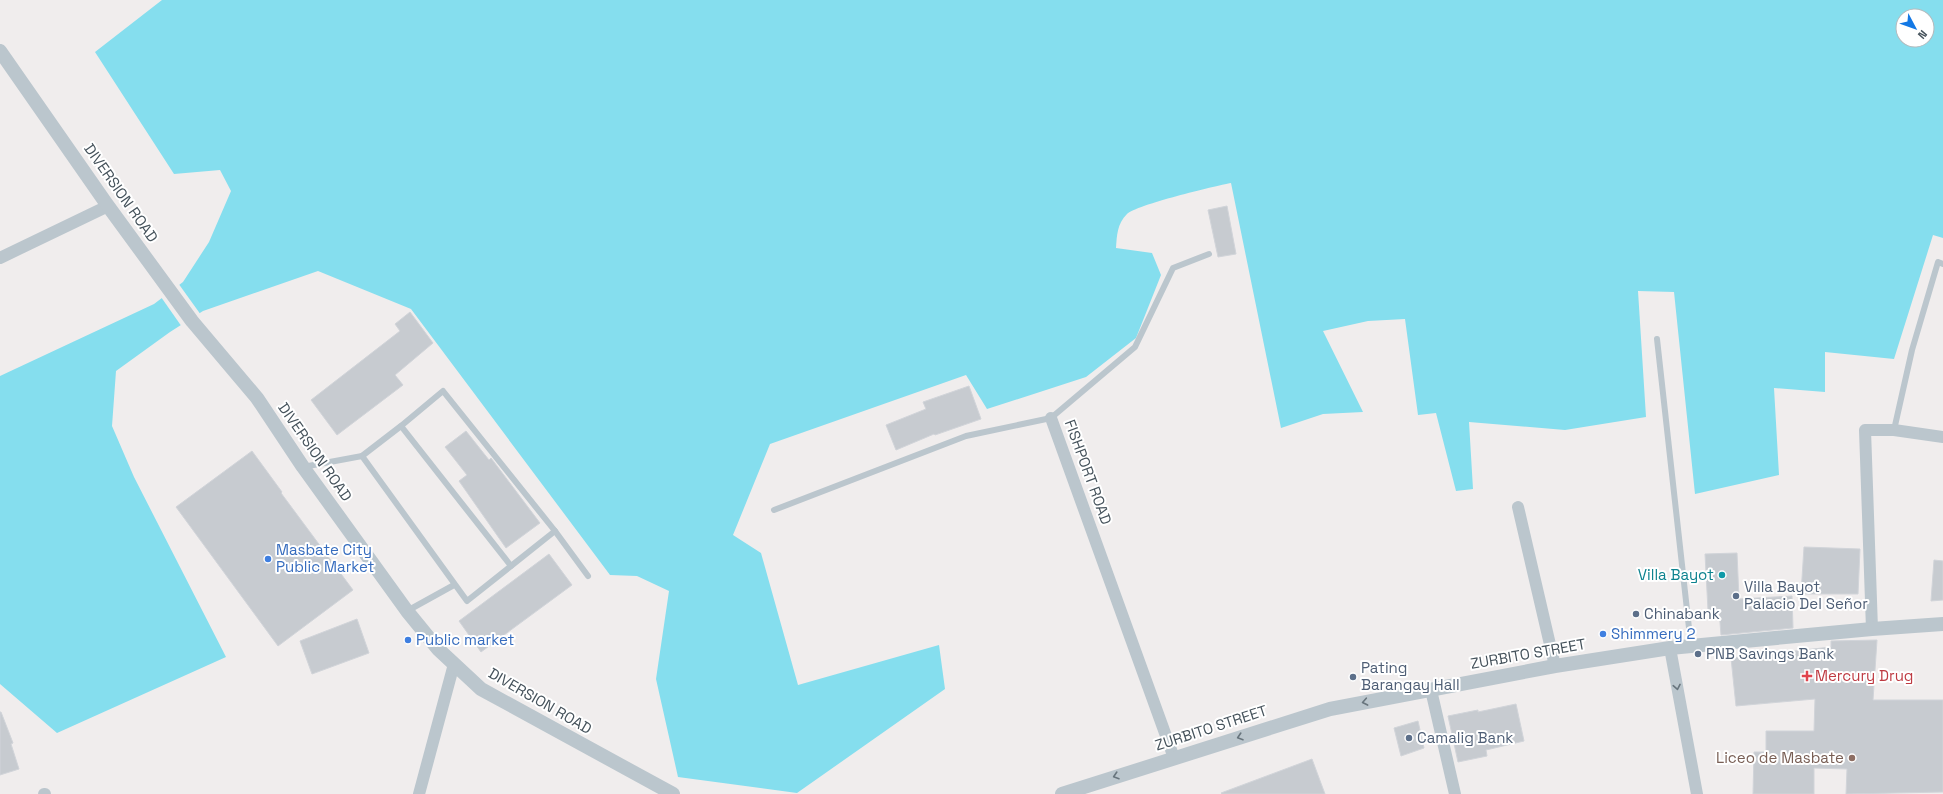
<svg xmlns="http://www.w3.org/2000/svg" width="1943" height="794" font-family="'Space Grotesk',sans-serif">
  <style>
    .water { fill: #85deee; fill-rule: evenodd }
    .pier { fill: #f0eded }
    .building { fill: #c7cbd0; stroke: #d1d4d9 }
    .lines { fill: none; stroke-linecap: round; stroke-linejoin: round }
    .service { stroke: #bbc6cd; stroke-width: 6 }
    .minor { stroke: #bbc6cd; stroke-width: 12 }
    .tertiary { stroke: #bbc6cd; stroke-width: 14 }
    .oneway { stroke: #68757d }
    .shop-dot { fill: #3f7fe0; stroke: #fff; stroke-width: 1.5 }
    .culture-dot { fill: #0f9aa8; stroke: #fff; stroke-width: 1.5 }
    .service-dot { fill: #5c6f8a; stroke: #fff; stroke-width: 1.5 }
    .health-dot { fill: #e0444e; stroke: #fff; stroke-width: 1.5 }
    .education-dot { fill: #8d6e63; stroke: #fff; stroke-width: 1.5 }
    .labels { text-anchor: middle; stroke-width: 4; stroke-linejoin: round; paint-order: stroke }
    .street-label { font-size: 15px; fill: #45525b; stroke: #fff }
    .shop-label { font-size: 15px; fill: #366cbe; stroke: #fff; text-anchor: start }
    .culture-label { font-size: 15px; fill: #0d838f; stroke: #fff; text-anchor: end }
    .service-label { font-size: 15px; fill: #4e5e75; stroke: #fff; text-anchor: start }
    .health-label { font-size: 15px; fill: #be3a42; stroke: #fff; text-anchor: start }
    .education-label { font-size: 15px; fill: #785e54; stroke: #fff; text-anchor: end }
  </style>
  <rect width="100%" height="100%" fill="#f0eded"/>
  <!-- water -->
  <path class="water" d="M162,0H1943V238L1933,235L1894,359L1825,352V392L1774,388L1779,475L1695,494L1674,292L1638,291L1646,417L1565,430L1469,422L1473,489L1456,491L1436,413L1418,415L1405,319L1368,321L1323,331L1363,412L1323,414L1281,428L1231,183C1215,186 1136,205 1127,214C1117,224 1117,235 1116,248L1152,253L1161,275L1136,338L1086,377L987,409L966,375L770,444L733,535L761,553L798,685L939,645L945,689L797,793L678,777L656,679L669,591L637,576L610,575L411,309L318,271L203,311L170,332L116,371L112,426L134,477L226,657L57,733L0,684V376L154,304L183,282L209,242L231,191L220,170L174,174L95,52ZM1903,16H1927V40H1903Z"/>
  <!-- pier -->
  <polygon class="pier" points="178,283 201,315 182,327 161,297"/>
  <!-- building -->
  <g class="building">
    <polygon points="1227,206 1236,254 1218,257 1208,210"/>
    <polygon points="410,312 433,343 395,375 403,385 337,435 311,400 400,331 395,324"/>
    <polygon points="969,386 981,419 935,435 934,434 896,450 886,425 926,409 923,402"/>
    <polygon points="466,431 489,460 491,458 540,523 506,548 459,481 467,475 445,447"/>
    <polygon points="252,451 282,492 281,493 353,590 278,646 176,507"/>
    <polygon points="1804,547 1860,549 1858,594 1801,594"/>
    <polygon points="1737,553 1739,599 1792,596 1793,628 1721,635 1719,610 1708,610 1705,554"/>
    <polygon points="549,554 572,585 481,652 459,621"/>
    <polygon points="1934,560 1943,561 1943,600 1931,601"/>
    <polygon points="357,619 369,653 312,674 300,641"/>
    <polygon points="1877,640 1873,700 1943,700 1943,792 1846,794 1847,769 1814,768 1814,794 1753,794 1754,752 1766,752 1766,731 1814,731 1815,699 1736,706 1731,658 1831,647 1831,641"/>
    <polygon points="1516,704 1524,741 1486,750 1487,756 1458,762 1448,716 1478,710 1478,712"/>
    <polygon points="0,712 1,712 13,743 11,744 19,769 0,775"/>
    <polygon points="1418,721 1424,748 1401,756 1394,728"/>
    <polygon points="1312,759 1325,794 1222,794 1221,793"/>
  </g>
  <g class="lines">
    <!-- service -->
    <g class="service">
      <polyline points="1657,339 1691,646"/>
      <polyline points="401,426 511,566"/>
      <polyline points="1894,430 1912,350 1938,262 1943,264"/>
      <polyline points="362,456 467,601 555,531"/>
      <polyline points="303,467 362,456 401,426 443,391 555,531 588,576"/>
      <polyline points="774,510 966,436 1051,418 1135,347 1173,268 1209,254"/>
      <polyline points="407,611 454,585"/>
    </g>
    <!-- minor -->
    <g class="minor">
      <polyline points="0,258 108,206"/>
      <polyline points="1051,418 1174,758"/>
      <polyline points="1518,507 1555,666"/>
      <polyline points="1872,629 1865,430 1894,430 1943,437"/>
      <polyline points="1670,648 1697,794"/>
      <polyline points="1431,690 1455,794"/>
      <polyline points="44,794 45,794"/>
      <polyline points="419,794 454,664"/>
    </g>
    <!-- tertiary -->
    <g class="tertiary">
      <polyline points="0,51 108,206 192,321 257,398 303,467 407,611 438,649 481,689 673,794"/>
      <polyline points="1062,794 1330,709 1555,666 1670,648 1872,629 1943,624"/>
    </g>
  </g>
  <!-- one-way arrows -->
  <defs><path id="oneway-chevron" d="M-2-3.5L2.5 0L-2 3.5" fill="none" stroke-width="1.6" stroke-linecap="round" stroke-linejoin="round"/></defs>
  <g class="oneway">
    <use href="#oneway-chevron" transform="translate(1677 687) rotate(79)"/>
    <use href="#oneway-chevron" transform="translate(1365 702) rotate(169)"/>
    <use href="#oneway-chevron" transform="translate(1240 737) rotate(162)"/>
    <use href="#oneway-chevron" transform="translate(1116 776) rotate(162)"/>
  </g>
  <!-- markers -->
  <g class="shop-dot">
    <circle cx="268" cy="559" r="4"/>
    <circle cx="1603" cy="634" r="4"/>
    <circle cx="408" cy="640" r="4"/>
  </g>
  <circle class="culture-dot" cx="1722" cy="575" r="4"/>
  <g class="service-dot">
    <circle cx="1736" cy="596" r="4"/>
    <circle cx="1636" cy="614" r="4"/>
    <circle cx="1698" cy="654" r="4"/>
    <circle cx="1353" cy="677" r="4"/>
    <circle cx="1409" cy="738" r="4"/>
  </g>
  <path class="health-dot" d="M1805 670h4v4h4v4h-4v4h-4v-4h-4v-4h4z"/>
  <circle class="education-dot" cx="1852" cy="758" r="4"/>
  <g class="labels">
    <!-- street labels -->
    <g class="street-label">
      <text transform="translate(121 193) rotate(55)" y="5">DIVERSION ROAD</text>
      <text transform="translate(315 452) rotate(55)" y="5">DIVERSION ROAD</text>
      <text transform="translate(1088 472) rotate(70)" y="5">FISHPORT ROAD</text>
      <text transform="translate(1528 654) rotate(-10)" y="5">ZURBITO STREET</text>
      <text transform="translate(540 701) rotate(30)" y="5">DIVERSION ROAD</text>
      <text transform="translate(1211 728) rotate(-18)" y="5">ZURBITO STREET</text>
    </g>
    <!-- shop labels -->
    <g class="shop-label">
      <text x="276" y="555">Masbate City<tspan x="276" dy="17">Public Market</tspan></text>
      <text x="1611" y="639">Shimmery 2</text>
      <text x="416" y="645">Public market</text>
    </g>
    <!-- culture labels -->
    <g class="culture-label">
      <text x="1714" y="580">Villa Bayot</text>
    </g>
    <!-- service labels -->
    <g class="service-label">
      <text x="1744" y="592">Villa Bayot<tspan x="1744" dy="17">Palacio Del Señor</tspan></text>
      <text x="1644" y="619">Chinabank</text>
      <text x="1706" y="659">PNB Savings Bank</text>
      <text x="1361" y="673">Pating<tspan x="1361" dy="17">Barangay Hall</tspan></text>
      <text x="1417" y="743">Camalig Bank</text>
    </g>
    <!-- health labels -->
    <g class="health-label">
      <text x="1815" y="681">Mercury Drug</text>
    </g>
    <!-- education labels -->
    <g class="education-label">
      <text x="1844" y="763">Liceo de Masbate</text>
    </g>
  </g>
  <!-- north arrow -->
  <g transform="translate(1915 28) rotate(131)"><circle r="19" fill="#ffffff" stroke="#b5babd"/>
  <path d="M0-3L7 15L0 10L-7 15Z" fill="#1378e5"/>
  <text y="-6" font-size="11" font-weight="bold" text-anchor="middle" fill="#45525b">N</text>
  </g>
</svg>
